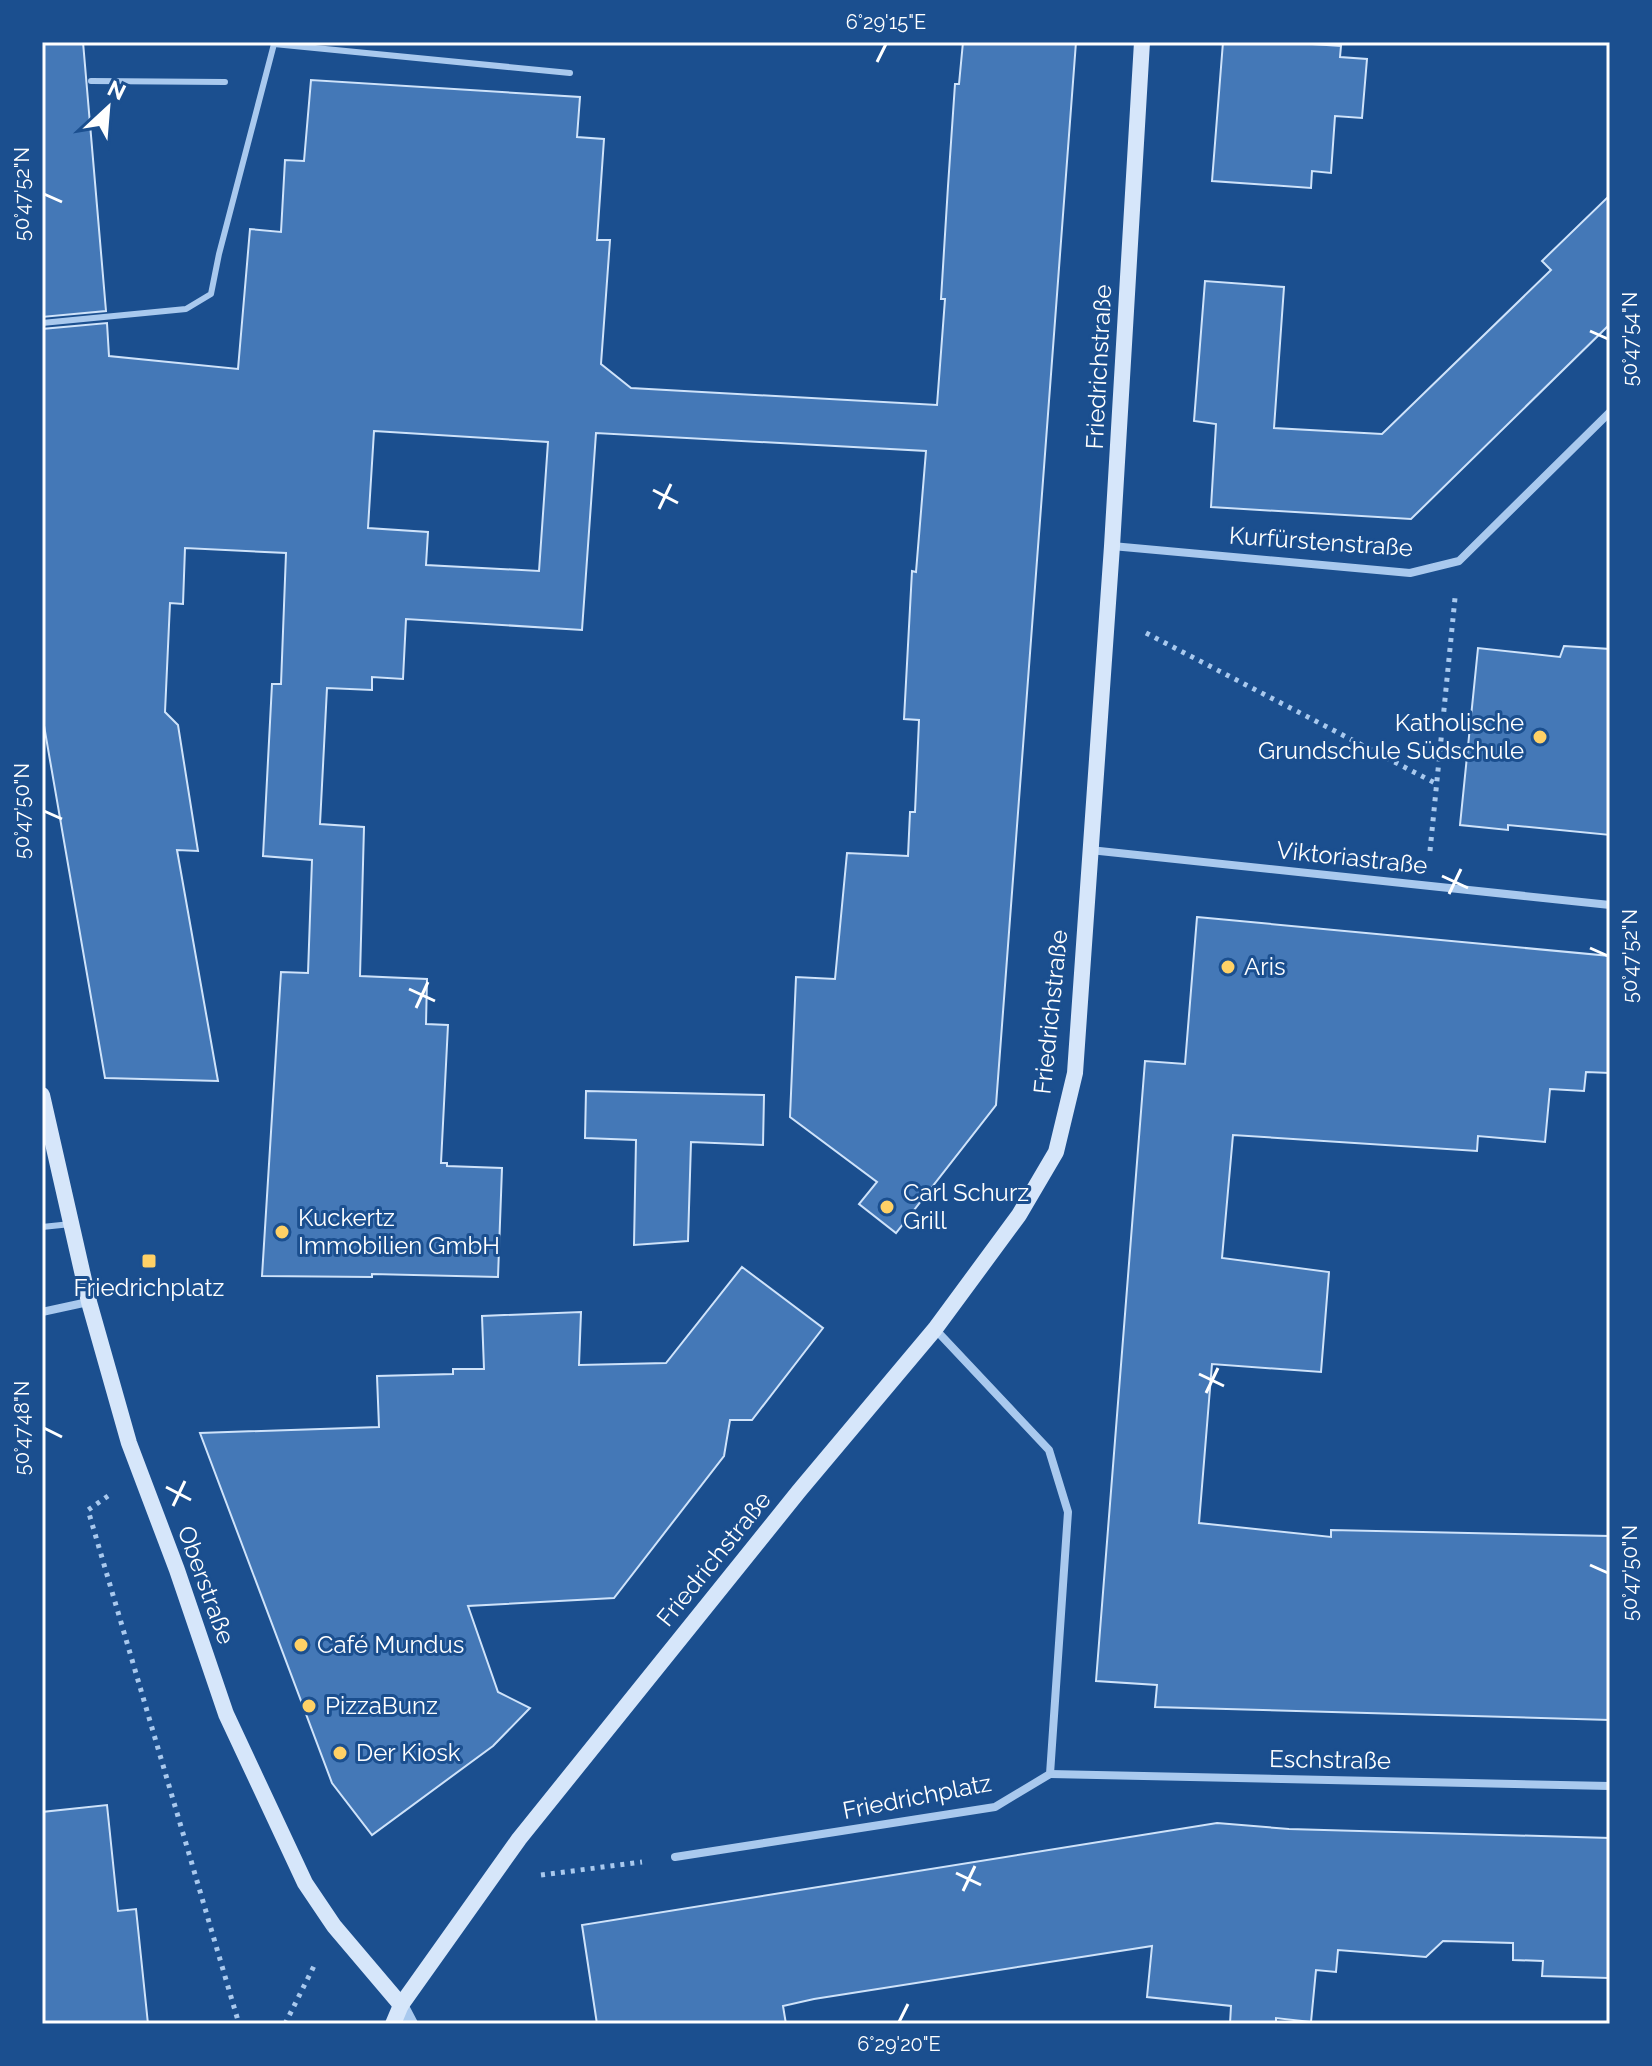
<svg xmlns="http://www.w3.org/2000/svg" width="1652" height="2066" font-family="Raleway,sans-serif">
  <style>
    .building { fill: #4478b7; stroke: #cfe3fa; stroke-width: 2; fill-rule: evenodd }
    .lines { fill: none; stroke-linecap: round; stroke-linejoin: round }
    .path { stroke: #a9c9ee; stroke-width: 5; stroke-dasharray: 4 6; stroke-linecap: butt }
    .service { stroke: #a9c9ee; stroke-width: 6 }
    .minor { stroke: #a9c9ee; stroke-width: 8 }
    .tertiary { stroke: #a9c9ee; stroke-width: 14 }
    .secondary { stroke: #d6e6fa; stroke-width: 16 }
    .ticks { fill: none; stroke: #fff; stroke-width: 3 }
    .poi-dot { fill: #ffd166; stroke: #1b4f8f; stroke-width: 3 }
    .labels { text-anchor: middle; stroke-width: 6; stroke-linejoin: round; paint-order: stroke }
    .street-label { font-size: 24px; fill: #fff; stroke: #1b4f8f }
    .poi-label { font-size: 24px; fill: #fff; stroke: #1b4f8f; text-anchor: start }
    .neatline { fill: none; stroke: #fff; stroke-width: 3 }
    .ticks-label { font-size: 20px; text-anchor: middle; fill: #fff }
  </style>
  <rect width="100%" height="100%" fill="#1b4f8f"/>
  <!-- building -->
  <g class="building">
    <polygon points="42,42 83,42 106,311 42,317"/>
    <path d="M963,42H1076L996,1105L896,1233L859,1204L877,1182L790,1117L796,977L835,979L847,853L908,856L910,812H915L919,720L904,719L912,571L916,572L926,451L596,433L582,630L406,619L403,679L372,677V690L327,688L320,824L364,827L360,976L427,979L426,1024L448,1025L441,1163H447V1166L502,1168L498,1277L372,1274V1277L262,1276L281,972L308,973L312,860L263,856L272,684H281L286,553L185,548L183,604L170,603L165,712L178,725L198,851L177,850L218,1081L105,1078L42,714V329L107,323L109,356L238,369L250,229L281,232L285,160L304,161L311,80L580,97L577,137L604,139L597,240H610L601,364L631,388L937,405L945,299H941L948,186L955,84H959ZM374,431L548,442L539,571L426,565L428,532L368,528Z"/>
    <polygon points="1223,42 1283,42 1341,46 1340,57 1367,59 1362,118 1335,116 1331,173 1312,171 1311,188 1212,181"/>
    <polygon points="1610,195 1610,324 1411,519 1211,507 1216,424 1194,421 1205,281 1284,287 1274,428 1382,434 1551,270 1542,261"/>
    <polygon points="1564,646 1610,649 1610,835 1508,825 1508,830 1460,825 1478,648 1560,657"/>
    <polygon points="1197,917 1610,956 1610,1073 1586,1072 1584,1091 1550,1089 1545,1142 1478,1136 1477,1151 1233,1135 1222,1258 1329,1272 1321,1372 1212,1364 1199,1523 1331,1537 1331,1530 1610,1536 1610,1720 1155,1707 1157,1685 1096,1681 1145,1061 1185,1064"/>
    <polygon points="586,1091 764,1095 763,1145 691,1142 688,1241 634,1245 636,1140 585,1138"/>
    <polygon points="742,1267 823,1328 752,1420 730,1420 724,1456 614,1598 468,1606 498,1692 530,1708 493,1746 372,1835 332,1783 200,1433 379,1427 377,1376 453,1374 453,1369 484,1369 482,1316 581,1312 579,1365 666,1363"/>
    <polygon points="107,1805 118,1911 136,1909 148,2024 42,2024 42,1812"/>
    <polygon points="1217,1823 1289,1829 1610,1838 1610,1963 1608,1978 1542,1976 1543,1961 1513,1960 1513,1943 1443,1941 1426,1957 1338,1950 1336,1972 1316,1970 1311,2022 1276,2018 1276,2024 1230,2024 1231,2006 1147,1997 1152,1946 814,1999 783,2006 786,2024 597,2024 582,1925"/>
  </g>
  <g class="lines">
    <!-- path -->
    <g class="path">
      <polyline points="1146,633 1437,784"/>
      <polyline points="1430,851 1455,598"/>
      <polyline points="108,1496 88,1510 239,2024"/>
      <polyline points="541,1875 642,1862"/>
      <polyline points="285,2024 314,1966"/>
    </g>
    <!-- service -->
    <g class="service">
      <polyline points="91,81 225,82"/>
      <polyline points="42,323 186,309 211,294 219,254 274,44 570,73"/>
      <polyline points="42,1227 71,1224"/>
    </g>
    <!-- minor -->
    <g class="minor">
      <polyline points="1112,546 1410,573 1459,561 1610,412"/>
      <polyline points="1090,850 1610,905"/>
      <polyline points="42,1312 88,1302"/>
      <polyline points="1050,1774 1610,1786"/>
      <polyline points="675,1857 995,1807 1050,1774 1068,1512 1049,1450 935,1329"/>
    </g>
    <!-- tertiary -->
    <polyline class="tertiary" points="401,2005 411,2024"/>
    <!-- secondary -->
    <g class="secondary">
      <polyline points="42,1095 89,1302 129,1443 177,1570 226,1714 305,1883 334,1926 401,2005"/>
      <polyline points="393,2024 401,2005 519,1839 799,1491 935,1329 1019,1215 1056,1152 1075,1073 1112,546 1142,42"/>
    </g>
  </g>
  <!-- ticks -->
  <path class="ticks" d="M877,62L886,44M44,194L62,202M1590,331L1608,339M653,490L678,503M659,509L671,484M44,811L62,819M1442,876L1468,888M1449,894L1461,869M1590,948L1608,956M409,989L435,1001M416,1008L428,982M1199,1374L1224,1386M1206,1393L1218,1368M44,1428L62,1437M166,1487L191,1500M173,1506L185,1481M1590,1565L1608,1573M956,1873L981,1885M963,1891L975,1866M899,2022L908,2004"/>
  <!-- markers -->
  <g class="poi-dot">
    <circle cx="1540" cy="737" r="8"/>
    <circle cx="1228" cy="967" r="8"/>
    <circle cx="887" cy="1207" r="8"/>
    <circle cx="282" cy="1232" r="8"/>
    <rect x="141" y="1253" width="16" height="16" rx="4"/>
    <circle cx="301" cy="1645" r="8"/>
    <circle cx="309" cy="1706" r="8"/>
    <circle cx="340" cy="1753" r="8"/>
  </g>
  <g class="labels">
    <!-- street labels -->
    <g class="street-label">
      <text transform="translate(1099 367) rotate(-87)" y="8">Friedrichstraße</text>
      <text transform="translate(1321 542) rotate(4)" y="8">Kurfürstenstraße</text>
      <text transform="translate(1352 858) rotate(6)" y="8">Viktoriastraße</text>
      <text transform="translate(1051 1012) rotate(-84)" y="8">Friedrichstraße</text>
      <text transform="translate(714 1559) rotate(-51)" y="8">Friedrichstraße</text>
      <text transform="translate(206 1585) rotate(70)" y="8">Oberstraße</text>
      <text transform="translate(1330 1760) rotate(1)" y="8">Eschstraße</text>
      <text transform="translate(917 1797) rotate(-11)" y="8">Friedrichplatz</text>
    </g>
    <!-- poi labels -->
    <g class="poi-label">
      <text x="1524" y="731" text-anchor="end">Katholische<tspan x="1524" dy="28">Grundschule Südschule</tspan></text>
      <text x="1244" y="975">Aris</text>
      <text x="903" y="1201">Carl Schurz<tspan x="903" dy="28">Grill</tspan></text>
      <text x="298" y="1226">Kuckertz<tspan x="298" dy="28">Immobilien GmbH</tspan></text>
      <text x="149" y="1296" text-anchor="middle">Friedrichplatz</text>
      <text x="317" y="1653">Café Mundus</text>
      <text x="325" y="1714">PizzaBunz</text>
      <text x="356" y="1761">Der Kiosk</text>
    </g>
  </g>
  <!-- border -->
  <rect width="1652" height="2066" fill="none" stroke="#1b4f8f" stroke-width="88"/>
  <!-- north arrow -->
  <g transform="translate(108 108) rotate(26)" stroke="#1b4f8f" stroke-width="6" paint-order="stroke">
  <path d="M0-6L14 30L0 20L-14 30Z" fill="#ffffff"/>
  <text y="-12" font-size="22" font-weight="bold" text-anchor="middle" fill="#ffffff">N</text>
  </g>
  <rect x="44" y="44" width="1564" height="1978" class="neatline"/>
  <g class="ticks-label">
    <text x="886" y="29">6°29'15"E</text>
    <text transform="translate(22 194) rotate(-90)" y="7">50°47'52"N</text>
    <text transform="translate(1630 339) rotate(-90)" y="7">50°47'54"N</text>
    <text transform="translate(22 811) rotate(-90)" y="7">50°47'50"N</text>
    <text transform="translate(1630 956) rotate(-90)" y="7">50°47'52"N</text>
    <text transform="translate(22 1428) rotate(-90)" y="7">50°47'48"N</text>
    <text transform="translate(1630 1573) rotate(-90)" y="7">50°47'50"N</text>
    <text x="899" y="2051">6°29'20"E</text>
  </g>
</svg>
